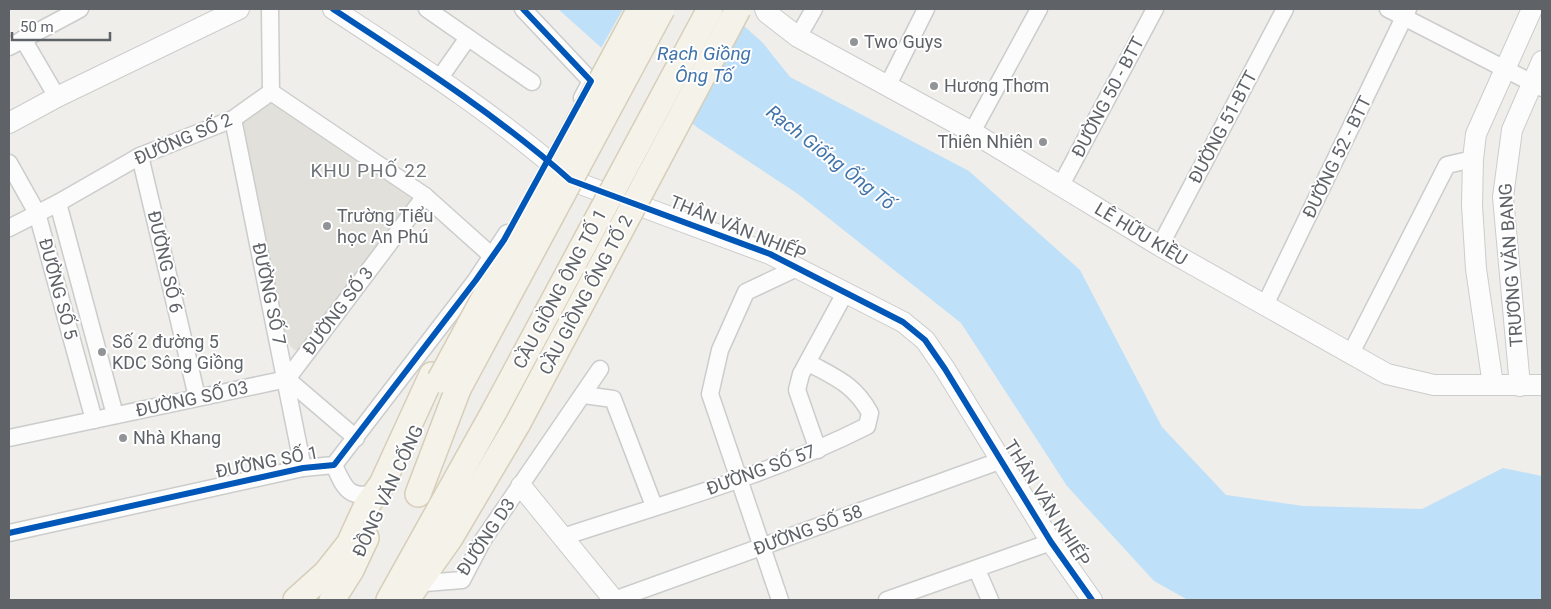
<svg xmlns="http://www.w3.org/2000/svg" width="1551" height="609" font-family="Roboto,sans-serif">
  <style>
    .education { fill: #e2e0da }
    .water { fill: #bfe0f9 }
    .pier { fill: #efeeea }
    .lines { fill: none; stroke-linecap: round; stroke-linejoin: round }
    .minor-casing { stroke: #cbcccc; stroke-width: 19 }
    .tertiary-casing { stroke: #cbcccc; stroke-width: 22 }
    .primary-casing { stroke: #d7ceb8; stroke-width: 28 }
    .minor { stroke: #fdfcfc; stroke-width: 16 }
    .tertiary { stroke: #fdfcfc; stroke-width: 20 }
    .primary { stroke: #f4f2e9; stroke-width: 25 }
    .primary-bridge-casing { stroke: #d7ceb8; stroke-width: 28; stroke-linecap: butt }
    .primary-bridge { stroke: #f4f2e9; stroke-width: 25 }
    .cycleway-casing { stroke: #fff; stroke-width: 9 }
    .cycleway { stroke: #0057b8; stroke-width: 6 }
    .poi-dot { fill: #919496; stroke: #fff; stroke-width: 2 }
    .labels { text-anchor: middle; stroke-width: 4; stroke-linejoin: round; paint-order: stroke }
    .poi-label { font-size: 18px; fill: #5f6368; stroke: #fff; text-anchor: start }
    .street-label { font-size: 18px; fill: #5f6368; stroke: #fff }
    .water-label { font-size: 19px; font-style: italic; fill: #4174aa; stroke: #fff }
    .neighbourhood-label { font-size: 19px; letter-spacing: 1px; fill: #70757a; stroke: #fff }
  </style>
  <rect width="100%" height="100%" fill="#efeeea"/>
  <!-- education -->
  <polygon class="education" points="268,101 277,102 410,194 411,200 301,350 294,350 284,338 241,127 242,120"/>
  <!-- water -->
  <polygon class="water" points="558,9 725,9 763,43 790,77 969,171 1080,270 1162,427 1226,495 1303,506 1422,509 1503,468 1542,476 1542,600 1188,600 1154,581 1067,486 961,323 798,194 698,128 651,92"/>
  <!-- pier -->
  <polygon class="pier" points="623,9 728,9 689,124 649,94 600,50"/>
  <g class="lines">
    <defs>
      <g id="minor">
        <polyline points="270,9 271,92"/>
        <polyline points="427,9 532,82"/>
        <polyline points="523,9 591,81 582,98"/>
        <polyline points="1388,9 1542,88"/>
        <polyline points="798,37 814,9"/>
        <polyline points="23,39 57,97"/>
        <polyline points="9,47 80,9"/>
        <polyline points="439,79 467,39"/>
        <polyline points="888,85 926,9"/>
        <polyline points="233,119 303,468"/>
        <polyline points="972,132 1039,9"/>
        <polyline points="140,156 197,397"/>
        <polyline points="9,163 37,213 94,420"/>
        <polyline points="1061,185 1155,9"/>
        <polyline points="58,203 115,415"/>
        <polyline points="9,228 58,203 140,156 233,119 271,92 425,196 492,256"/>
        <polyline points="1160,246 1285,9"/>
        <polyline points="1265,305 1408,9"/>
        <polyline points="1351,353 1447,165 1473,159"/>
        <polyline points="287,379 425,196"/>
        <polyline points="584,395 613,399 654,506"/>
        <polyline points="9,438 287,379 356,438"/>
        <polyline points="818,450 797,390 801,374 845,293"/>
        <path d="M334,465C344,487 348,500 376,493"/>
        <polyline points="9,533 303,468 334,465 476,280 507,233"/>
        <path d="M563,537C665,503 770,475 867,426L870,413C854,384 836,378 809,363"/>
        <polyline points="977,570 990,600"/>
        <polyline points="420,578 425,583 462,580 483,540 600,369"/>
        <polyline points="614,600 1002,460"/>
        <polyline points="780,600 710,394 720,350 746,292 799,267"/>
        <polyline points="887,600 1051,542"/>
      </g>
      <g id="tertiary">
        <path d="M333,9C414,62 497,115 570,180L770,254L903,322L925,340L945,369L1051,542L1092,600"/>
        <polyline points="765,9 767,13 798,37 972,132 1160,246 1387,374 1434,385 1542,385"/>
        <polyline points="9,123 57,97 239,9"/>
        <polyline points="1493,385 1476,269 1472,205 1473,159 1476,134 1532,9"/>
        <polyline points="1520,386 1503,197 1512,130 1542,61"/>
        <polyline points="521,486 614,600"/>
      </g>
      <g id="primary">
        <polyline points="418,494 458,389"/>
        <polyline points="409,596 450,538 518,423"/>
        <polyline points="296,600 326,573 349,544 367,505 382,484 432,375"/>
        <polyline points="332,600 351,570 366,538"/>
        <polyline points="389,600 495,410"/>
      </g>
    </defs>
    <!-- minor casing -->
    <use href="#minor" class="minor-casing"/>
    <!-- tertiary casing -->
    <use href="#tertiary" class="tertiary-casing"/>
    <!-- primary casing -->
    <use href="#primary" class="primary-casing"/>
    <!-- minor -->
    <use href="#minor" class="minor"/>
    <!-- tertiary -->
    <use href="#tertiary" class="tertiary"/>
    <!-- primary -->
    <use href="#primary" class="primary"/>
    <defs>
      <g id="primary-bridge">
        <polyline points="440,380 640,9"/>
        <polyline points="458,389 662,9"/>
        <polyline points="495,410 710,9"/>
        <polyline points="518,423 738,9"/>
      </g>
    </defs>
    <!-- primary-bridge casing -->
    <use href="#primary-bridge" class="primary-bridge-casing"/>
    <!-- primary-bridge -->
    <use href="#primary-bridge" class="primary-bridge"/>
    <defs>
      <g id="cycleway">
        <path d="M333,9C414,62 497,115 570,180L770,254L903,322L925,340L945,369L1051,542L1092,600"/>
        <polyline points="9,533 303,468 334,465 476,280 504,240 591,81 523,9"/>
      </g>
    </defs>
    <!-- cycleway casing -->
    <use href="#cycleway" class="cycleway-casing"/>
    <!-- cycleway -->
    <use href="#cycleway" class="cycleway"/>
  </g>
  <!-- markers -->
  <g class="poi-dot">
    <circle cx="854" cy="42" r="5"/>
    <circle cx="934" cy="86" r="5"/>
    <circle cx="1043" cy="142" r="5"/>
    <circle cx="327" cy="226" r="5"/>
    <circle cx="102" cy="352" r="5"/>
    <circle cx="123" cy="438" r="5"/>
  </g>
  <g class="labels">
    <!-- poi labels -->
    <g class="poi-label">
      <text x="864" y="48">Two Guys</text>
      <text x="944" y="92">Hương Thơm</text>
      <text x="1033" y="148" text-anchor="end">Thiên Nhiên</text>
      <text x="337" y="222">Trường Tiểu<tspan x="337" dy="21">học An Phú</tspan></text>
      <text x="112" y="348">Số 2 đường 5<tspan x="112" dy="21">KDC Sông Giồng</tspan></text>
      <text x="133" y="444">Nhà Khang</text>
    </g>
    <!-- street labels -->
    <g class="street-label">
      <text transform="translate(1108 97) rotate(-62)" y="6">ĐƯỜNG 50 - BTT</text>
      <text transform="translate(1223 127) rotate(-62)" y="6">ĐƯỜNG 51-BTT</text>
      <text transform="translate(183 139) rotate(-23)" y="6">ĐƯỜNG SỐ 2</text>
      <text transform="translate(1337 157) rotate(-64)" y="6">ĐƯỜNG 52 - BTT</text>
      <text transform="translate(738 228) rotate(22)" y="6">THÂN VĂN NHIẾP</text>
      <text transform="translate(1141 234) rotate(31)" y="6">LÊ HỮU KIỀU</text>
      <text transform="translate(165 262) rotate(77)" y="6">ĐƯỜNG SỐ 6</text>
      <text transform="translate(1511 265) rotate(-94)" y="6">TRƯƠNG VĂN BANG</text>
      <text transform="translate(58 289) rotate(75)" y="6">ĐƯỜNG SỐ 5</text>
      <text transform="translate(560 289) rotate(-62)" y="6">CẦU GIỒNG ÔNG TỐ 1</text>
      <text transform="translate(269 294) rotate(78)" y="6">ĐƯỜNG SỐ 7</text>
      <text transform="translate(586 295) rotate(-62)" y="6">CẦU GIỒNG ỐNG TỐ 2</text>
      <text transform="translate(338 311) rotate(-53)" y="6">ĐƯỜNG SỐ 3</text>
      <text transform="translate(192 399) rotate(-12)" y="6">ĐƯỜNG SỐ 03</text>
      <text transform="translate(267 462) rotate(-11)" y="6">ĐƯỜNG SỐ 1</text>
      <text transform="translate(761 470) rotate(-20)" y="6">ĐƯỜNG SỐ 57</text>
      <text transform="translate(388 491) rotate(-65)" y="6">ĐỒNG VĂN CỐNG</text>
      <text transform="translate(1047 503) rotate(58)" y="6">THÂN VĂN NHIẾP</text>
      <text transform="translate(808 530) rotate(-20)" y="6">ĐƯỜNG SỐ 58</text>
      <text transform="translate(486 537) rotate(-56)" y="6">ĐƯỜNG D3</text>
    </g>
    <!-- water labels -->
    <g class="water-label">
      <text x="704" y="60">Rạch Giồng<tspan x="704" dy="22">Ông Tố</tspan></text>
      <text transform="translate(831 157) rotate(38)" y="7">Rạch Giống Ống Tố</text>
    </g>
    <!-- neighbourhood labels -->
    <g class="neighbourhood-label">
      <text x="369" y="177">KHU PHỐ 22</text>
    </g>
  </g>
  <!-- border -->
  <rect width="1551" height="609" fill="none" stroke="#5f6368" stroke-width="20"/>
  <!-- scale -->
  <path d="M12 32v8h98v-8" fill="none" stroke="#5f6368" stroke-width="2.5"/>
  <text x="20" y="32" font-size="15" fill="#5f6368" stroke="#ffffff" stroke-width="4" paint-order="stroke">50 m</text>
</svg>
